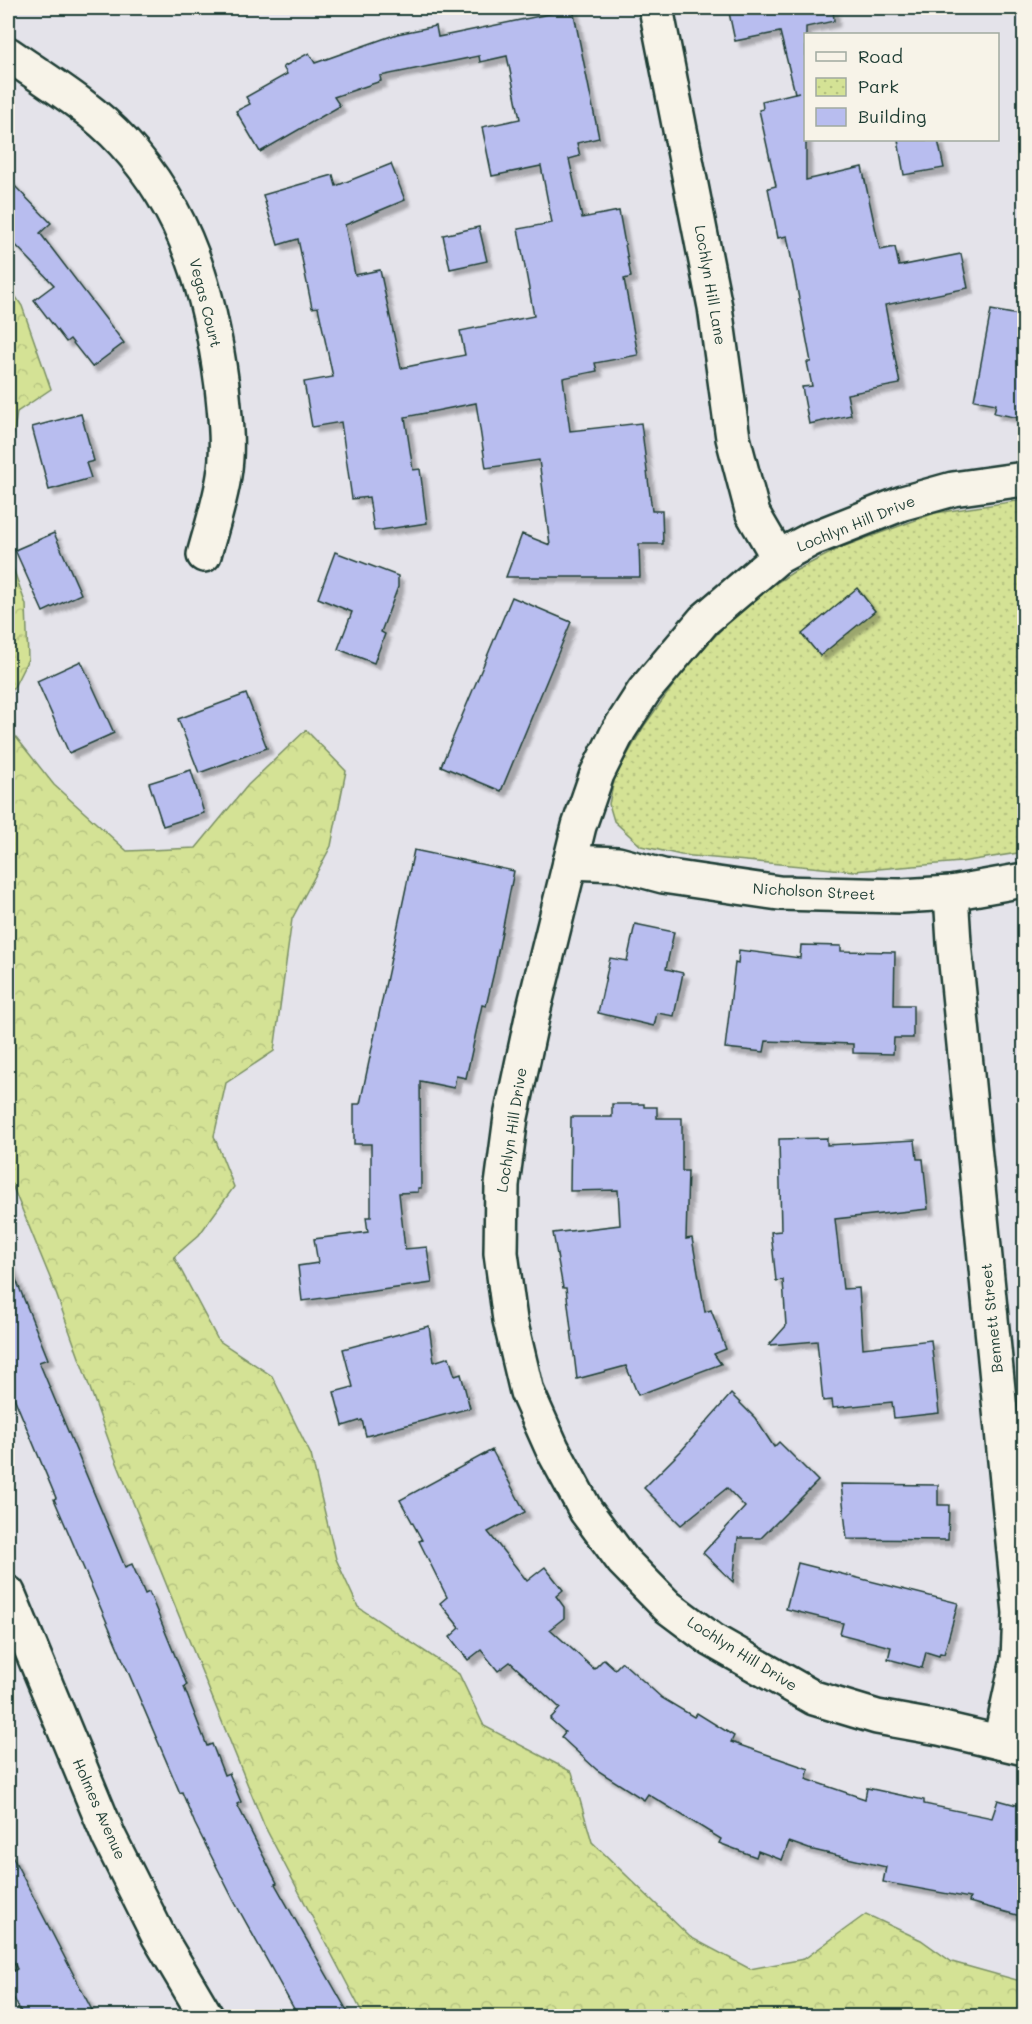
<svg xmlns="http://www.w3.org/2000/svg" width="1032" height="2024" font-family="Mali,sans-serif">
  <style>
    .forest { fill: url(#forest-crowns); stroke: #7a9064; stroke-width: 1.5 }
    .park { fill: url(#park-dots); stroke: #7a9064; stroke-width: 1.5 }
    .building { fill: #b8bdef; stroke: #1f3d34; stroke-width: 1.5; filter: url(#shadow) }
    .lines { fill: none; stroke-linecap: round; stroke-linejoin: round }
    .street-casing { stroke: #1f3d34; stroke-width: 38 }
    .street { stroke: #f7f3e8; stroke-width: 33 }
    .labels { text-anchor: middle; stroke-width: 5; stroke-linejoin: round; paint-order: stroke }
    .street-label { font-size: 15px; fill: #1f3d34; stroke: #f7f3e8 }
  </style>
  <defs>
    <pattern id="forest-crowns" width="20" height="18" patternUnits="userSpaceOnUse" patternTransform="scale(1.5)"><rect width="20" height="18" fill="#d4e295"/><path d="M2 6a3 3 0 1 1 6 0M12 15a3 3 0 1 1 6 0" fill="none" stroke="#b6c381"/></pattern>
    <pattern id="park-dots" width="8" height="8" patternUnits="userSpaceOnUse" patternTransform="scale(1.5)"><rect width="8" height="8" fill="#d4e295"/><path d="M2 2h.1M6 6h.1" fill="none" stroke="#b6c381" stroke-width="1.8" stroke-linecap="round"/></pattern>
    <filter id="shadow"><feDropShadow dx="5.5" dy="5.5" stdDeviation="1.5" flood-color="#0004"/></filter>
  </defs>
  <rect width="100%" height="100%" fill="#e4e3ea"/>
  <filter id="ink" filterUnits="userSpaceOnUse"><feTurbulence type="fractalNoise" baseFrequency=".0167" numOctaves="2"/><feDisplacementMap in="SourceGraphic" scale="12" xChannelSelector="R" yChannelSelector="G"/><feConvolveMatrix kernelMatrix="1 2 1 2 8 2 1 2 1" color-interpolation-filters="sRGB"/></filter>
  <g filter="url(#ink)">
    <!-- forest -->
    <g class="forest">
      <polygon points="8,285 22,306 51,389 17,412 8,471"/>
      <polygon points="8,554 26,605 28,659 8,699"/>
      <polygon points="8,727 54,785 127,851 196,848 248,785 306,730 346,771 331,846 292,919 274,1051 226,1083 214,1136 234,1187 199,1235 174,1257 218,1340 272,1376 311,1455 336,1559 358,1607 459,1674 484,1726 572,1772 592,1842 690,1937 750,1969 804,1959 866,1914 921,1940 952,1962 1024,1982 1024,2016 364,2016 264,1825 115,1458 53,1285 8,1175"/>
    </g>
    <!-- park -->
    <polygon class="park" points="1024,500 1024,852 961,862 854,871 681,855 641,846 614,821 609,804 615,776 644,726 687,666 748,601 795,571 842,547 935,513"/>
    <!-- building -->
    <g class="building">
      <polygon points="728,8 833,8 834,21 806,27 806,180 862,167 880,250 895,247 899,266 961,254 968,288 885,305 900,384 847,394 851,415 809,424 802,387 812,386 807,362 811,362 787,236 778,238 768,188 776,186 759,110 763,109 762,101 799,92 795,93 780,32 735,41"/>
      <polygon points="573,9 599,138 577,143 580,156 569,159 582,218 619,211 631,277 624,279 638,355 595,363 597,371 563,378 570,431 641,423 652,511 662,511 663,544 639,544 640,577 506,577 522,534 550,545 539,460 486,468 476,403 405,417 413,470 420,469 427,523 374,531 369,497 352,499 341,422 312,427 304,382 333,377 318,307 312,308 298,239 278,245 263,195 333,175 336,186 391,164 405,200 345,225 355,275 380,270 401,368 465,355 460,331 534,316 518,229 552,223 541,166 492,176 482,127 520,119 507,56 480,62 479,56 380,76 381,81 334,97 340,106 260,152 236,111 250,104 246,97 287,74 283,67 309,53 315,63 397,34 436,26 438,37"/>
      <polygon points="898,140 938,140 944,168 904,175"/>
      <polygon points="8,179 51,223 40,233 124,343 92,367 70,339 66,342 34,300 54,285 8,237"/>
      <polygon points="479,227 487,261 450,269 443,235"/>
      <polygon points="991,310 1024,316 1024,419 994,413 996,404 974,400"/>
      <polygon points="81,414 94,461 86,463 91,478 49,490 32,427"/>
      <polygon points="54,533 81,594 43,612 15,550"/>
      <polygon points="335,552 398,576 398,587 381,632 385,634 374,663 338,649 352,612 318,598"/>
      <polygon points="857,588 875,611 820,656 802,634"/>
      <polygon points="512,597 571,622 501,791 441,766"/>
      <polygon points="81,661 114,733 69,753 37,681"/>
      <polygon points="246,694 267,748 199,773 178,719"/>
      <polygon points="191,770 204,813 163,826 149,783"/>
      <polygon points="414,850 514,871 494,972 486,1006 482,1005 466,1078 456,1076 454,1088 420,1081 421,1188 418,1188 418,1192 399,1193 405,1249 427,1247 432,1283 302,1301 298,1266 318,1263 314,1239 368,1232 366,1217 371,1217 371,1144 354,1144 354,1104 360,1104"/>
      <polygon points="635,924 674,932 666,969 683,973 674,1016 657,1013 654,1026 598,1013 610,958 627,961"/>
      <polygon points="801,945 841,946 841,951 895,952 894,1005 913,1005 913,1038 894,1038 893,1054 853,1053 853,1044 766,1041 764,1052 725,1048 735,963 738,964 739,950 800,958"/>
      <polygon points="612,1104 644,1104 644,1107 657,1107 657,1118 682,1118 682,1171 688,1171 686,1239 692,1238 705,1312 711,1310 726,1349 714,1354 721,1364 638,1395 626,1366 577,1379 566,1288 563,1288 553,1233 620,1225 618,1190 570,1191 571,1117 612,1117"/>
      <polygon points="827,1138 827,1145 915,1140 917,1159 923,1159 928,1209 835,1219 843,1289 859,1288 863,1348 931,1340 939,1413 894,1418 892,1402 833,1408 832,1400 823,1401 817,1341 769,1345 786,1326 783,1280 776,1281 771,1232 781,1231 779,1139"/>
      <polygon points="9,1262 48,1359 39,1362 125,1567 132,1564 145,1594 149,1592 187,1685 184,1687 207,1746 212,1744 224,1775 229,1773 241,1802 237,1804 277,1883 275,1884 350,2016 298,2016 234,1901 195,1824 182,1792 180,1793 54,1499 56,1498 8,1383"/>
      <polygon points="429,1326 434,1362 449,1357 455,1376 461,1374 470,1408 366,1436 362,1420 343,1426 334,1392 353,1387 343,1349"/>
      <polygon points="731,1394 755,1418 774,1447 779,1442 818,1481 761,1538 738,1538 733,1582 703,1553 745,1507 727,1488 681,1525 644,1488 681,1451"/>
      <polygon points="492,1450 525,1512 488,1532 527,1581 545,1567 563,1590 556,1596 564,1607 564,1618 550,1629 594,1669 604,1659 615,1669 622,1662 662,1698 694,1717 697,1713 734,1736 731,1742 809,1769 806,1779 865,1799 867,1788 924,1800 924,1804 992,1818 998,1800 1024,1807 1024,1917 969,1902 970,1898 883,1882 886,1867 809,1849 789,1842 782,1860 758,1851 756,1857 719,1843 721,1839 648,1794 644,1800 597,1770 561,1737 565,1732 550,1719 560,1708 510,1662 498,1671 481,1650 468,1660 450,1637 460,1628 440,1603 447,1597 419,1541 422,1540 400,1500"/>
      <polygon points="841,1484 938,1485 938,1505 949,1505 948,1540 847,1539"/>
      <polygon points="798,1563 958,1603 944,1654 940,1653 939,1656 926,1652 922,1668 888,1659 891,1647 840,1634 843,1623 786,1609"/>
      <polygon points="8,1848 95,2016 23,2016 8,1987 8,1974 17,1969 8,1950"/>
    </g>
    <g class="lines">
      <defs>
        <g id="street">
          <polyline points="656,8 715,307 733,438 753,514 778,557"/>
          <path d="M8,54C47,81 91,107 123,142C187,211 210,294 222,386C225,416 229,446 224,476C220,502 211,529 204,555"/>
          <polyline points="1024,479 953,489 903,503 812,539 778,557 704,620 644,691 619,730 597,774 579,826 534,1008 511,1117 502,1185 501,1253 510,1320 527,1392 552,1448 586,1511 623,1561 668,1607 712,1640 814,1698 877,1717 939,1728 1024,1748"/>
          <polyline points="570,862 618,864 663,876 779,893 901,896 951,893 1024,880"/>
          <polyline points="951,893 954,943 1020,1613 1018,1659 1000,1742"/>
          <polyline points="8,1593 109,1837 158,1935 206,2016"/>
        </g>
      </defs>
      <!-- street casing -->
      <use href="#street" class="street-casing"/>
      <!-- street -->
      <use href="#street" class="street"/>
    </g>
  </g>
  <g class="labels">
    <!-- street labels -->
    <g class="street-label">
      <text transform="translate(710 285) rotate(80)" y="5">Lochlyn Hill Lane</text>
      <text transform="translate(205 303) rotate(76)" y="5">Vegas Court</text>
      <text transform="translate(856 524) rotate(-22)" y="5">Lochlyn Hill Drive</text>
      <text transform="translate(814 892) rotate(3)" y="5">Nicholson Street</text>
      <text transform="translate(512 1130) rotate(-81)" y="5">Lochlyn Hill Drive</text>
      <text transform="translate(992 1318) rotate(-96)" y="5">Bennett Street</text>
      <text transform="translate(742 1654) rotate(32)" y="5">Lochlyn Hill Drive</text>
      <text transform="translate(99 1809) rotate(66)" y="5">Holmes Avenue</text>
    </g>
  </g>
  <!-- margin -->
  <rect width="1032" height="2024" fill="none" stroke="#f7f3e8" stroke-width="30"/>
  <rect x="15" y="15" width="1002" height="1994" fill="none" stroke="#1f3d34" stroke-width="2" filter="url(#ink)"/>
  <!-- legend -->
  <rect x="804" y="33" width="195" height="108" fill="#f7f3e8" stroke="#a1aaa0" stroke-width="1.5"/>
  <rect x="816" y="52" width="30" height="9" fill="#f7f3e8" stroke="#a1aaa0" stroke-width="1.5"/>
  <text x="858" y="63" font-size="18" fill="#1f3d34">Road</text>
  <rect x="816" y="78" width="30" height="18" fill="url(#park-dots)" stroke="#a1aaa0" stroke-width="1.5"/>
  <text x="858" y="93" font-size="18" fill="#1f3d34">Park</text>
  <rect x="816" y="108" width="30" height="18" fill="#b8bdef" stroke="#a1aaa0" stroke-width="1.5"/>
  <text x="858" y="123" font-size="18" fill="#1f3d34">Building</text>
</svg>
